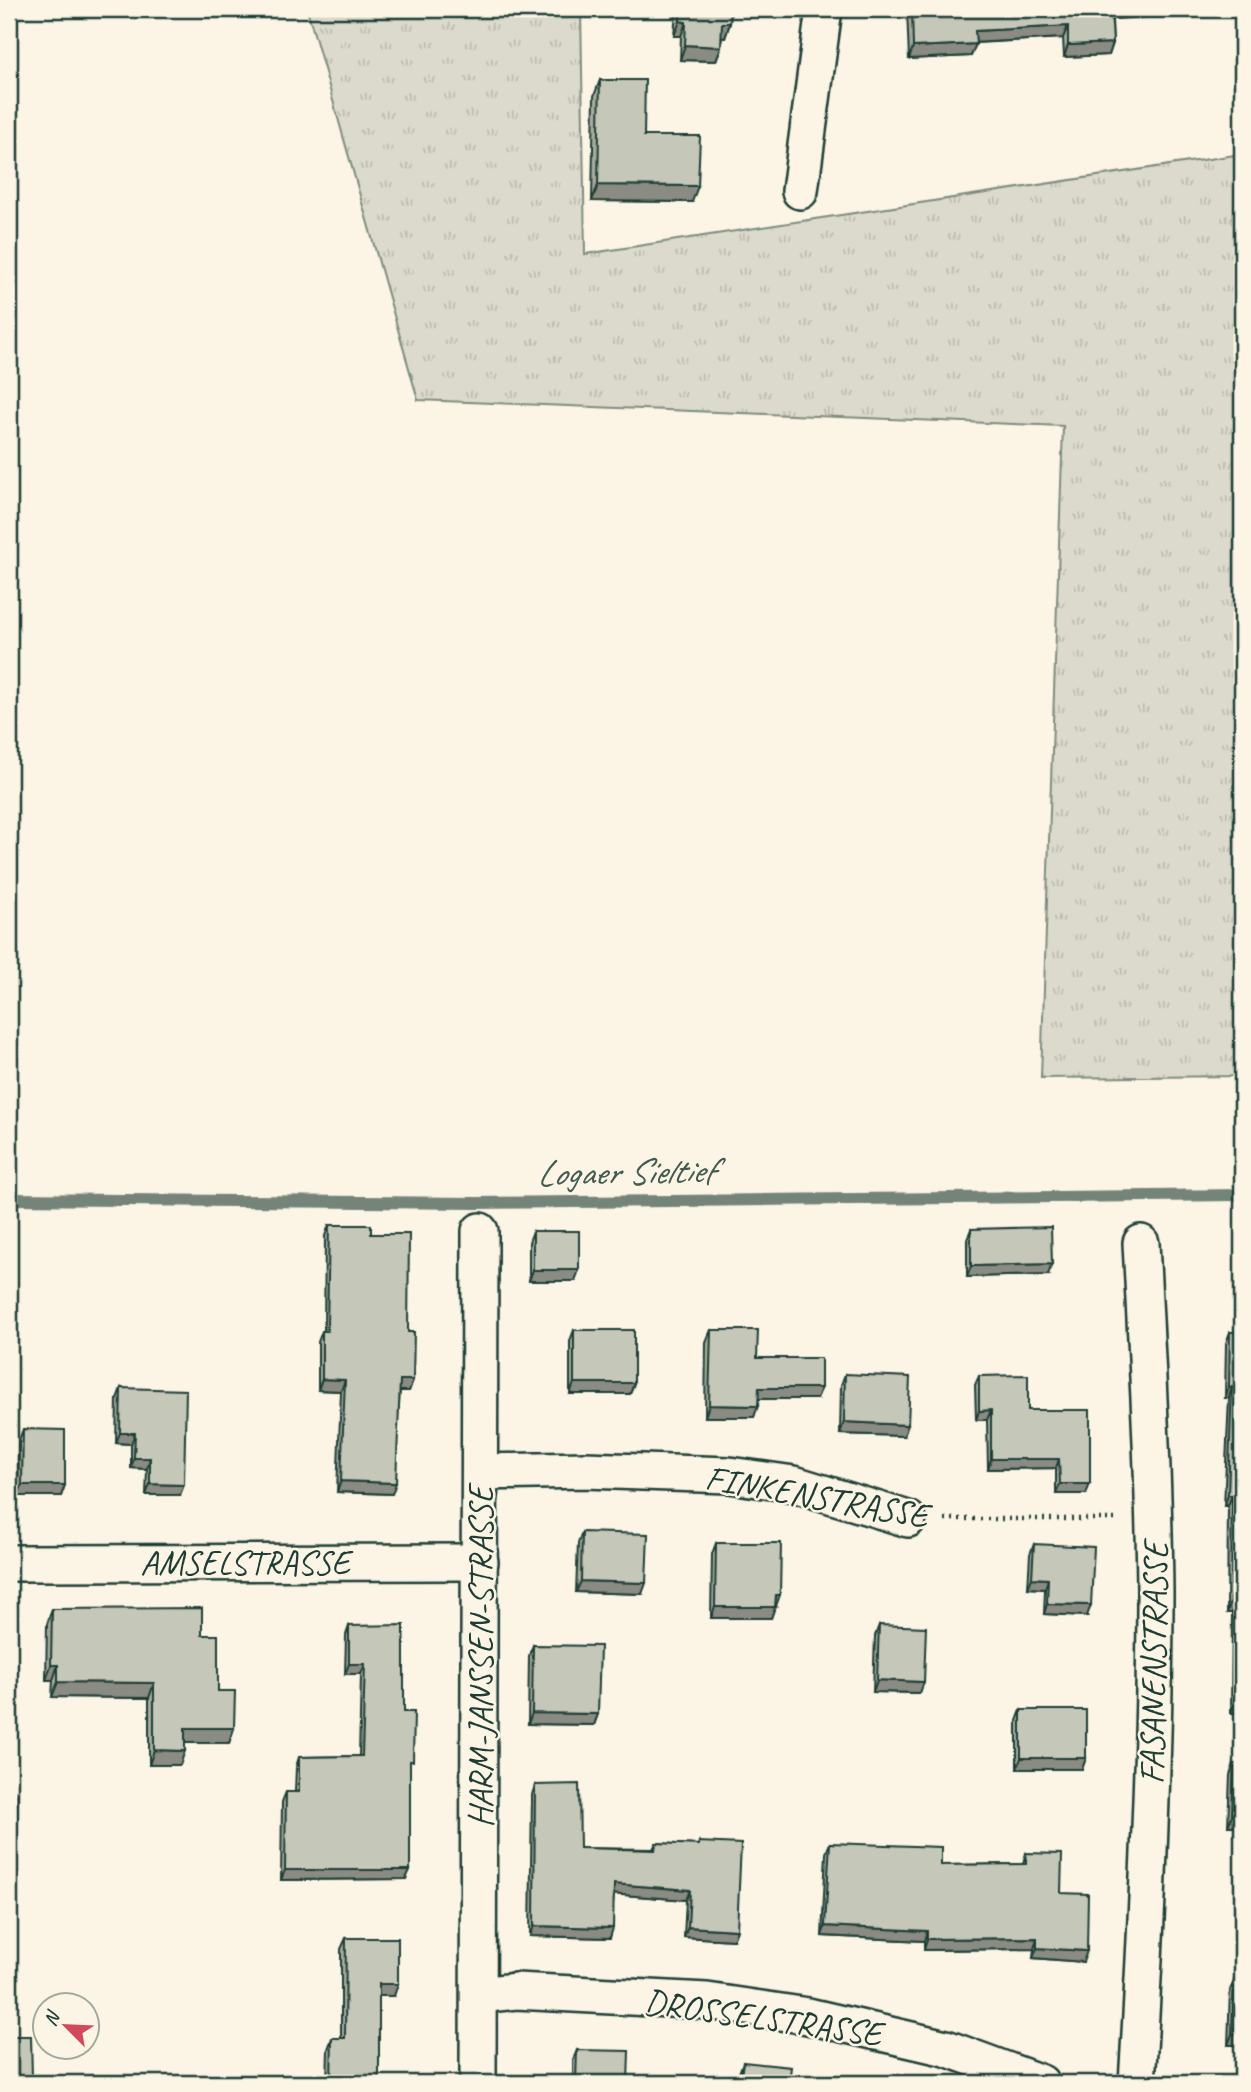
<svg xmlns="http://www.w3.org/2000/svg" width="1251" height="2092" font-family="Caveat,sans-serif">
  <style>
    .grass { fill: url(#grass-tufts); stroke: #7e8c80; stroke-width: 2 }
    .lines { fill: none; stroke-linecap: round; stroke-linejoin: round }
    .stream { stroke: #758479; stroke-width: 12 }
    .street-casing { stroke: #1f3d34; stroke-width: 40 }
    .path { stroke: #1f3d34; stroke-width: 4.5; stroke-dasharray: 2 5; stroke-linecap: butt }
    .street { stroke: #fcf5e5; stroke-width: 35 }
    .wall { fill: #a9ab9f; stroke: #1f3d34; stroke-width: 2 }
    .shaded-wall { fill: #8a8b82; stroke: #1f3d34; stroke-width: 2 }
    .building { fill: #c5c7b9; stroke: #1f3d34; stroke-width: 2 }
    .labels { text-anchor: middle; stroke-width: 5; stroke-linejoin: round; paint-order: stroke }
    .street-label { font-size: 35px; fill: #1f3d34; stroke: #fcf5e5 }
    .water-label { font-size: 37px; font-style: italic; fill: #435a51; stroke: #fcf5e5 }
  </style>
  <defs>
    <pattern id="grass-tufts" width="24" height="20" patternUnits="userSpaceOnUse" patternTransform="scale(1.75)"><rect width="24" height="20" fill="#dcdacc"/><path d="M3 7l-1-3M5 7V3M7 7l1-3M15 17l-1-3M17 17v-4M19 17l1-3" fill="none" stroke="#bcbcb0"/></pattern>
  </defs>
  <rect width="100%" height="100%" fill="#fcf5e5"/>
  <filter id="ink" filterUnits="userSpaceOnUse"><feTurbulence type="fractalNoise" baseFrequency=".0143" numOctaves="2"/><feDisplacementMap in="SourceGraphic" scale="14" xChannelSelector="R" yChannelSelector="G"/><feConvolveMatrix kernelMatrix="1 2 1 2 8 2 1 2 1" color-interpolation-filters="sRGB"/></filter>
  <g filter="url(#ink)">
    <!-- grass -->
    <polygon class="grass" points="307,9 581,9 585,254 1242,154 1242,1076 1041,1078 1063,426 418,400"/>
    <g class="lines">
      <!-- stream -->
      <polyline class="stream" points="9,1199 477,1203 1242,1195"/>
      <defs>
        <g id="street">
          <polyline points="800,191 824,9"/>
          <polyline points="481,1472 585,1470 729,1475 794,1484 908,1519"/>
          <polyline points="9,1563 480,1562"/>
          <polyline points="479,1995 516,1991 707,2001 808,2016 946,2048 1041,2083"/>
          <polyline points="478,2083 480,1231"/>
          <path d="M1137,2083C1147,1920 1155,1756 1155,1592C1154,1475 1147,1359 1141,1243"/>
        </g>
      </defs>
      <!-- street casing -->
      <use href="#street" class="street-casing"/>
      <!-- path -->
      <polyline class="path" points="945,1519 1118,1519"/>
      <!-- street -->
      <use href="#street" class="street"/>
    </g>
    <!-- wall -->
    <g class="wall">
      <polygon points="676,9 731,9 730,23 725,38 722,37 721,47 716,61 680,60 681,36 674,36"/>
      <polygon points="907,9 1242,9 1242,12 1112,19 1113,43 1109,55 1064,57 1063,38 976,43 971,56 909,59"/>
      <polygon points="600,80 644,136 692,202 592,201 594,96"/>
      <polygon points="1242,1223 1242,1277 1239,1277 1239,1233"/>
      <polygon points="329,1225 371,1234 408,1332 413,1380 409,1391 400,1391 392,1494 337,1492 341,1391 318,1390 318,1342 322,1331 324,1331 325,1236"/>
      <polygon points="971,1229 1048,1275 967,1277 967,1240"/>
      <polygon points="533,1231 575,1281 529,1281 529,1242"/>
      <polygon points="574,1330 634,1383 630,1394 570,1394 570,1341"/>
      <polygon points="711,1330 757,1358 817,1399 759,1399 754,1417 705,1417 706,1342"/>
      <polygon points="1230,1332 1242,1332 1242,1713 1231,1713 1232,1613 1227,1613 1228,1506 1224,1506 1229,1398 1225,1398 1226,1343"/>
      <polygon points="845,1374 904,1436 840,1434 841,1385"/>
      <polygon points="979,1376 1028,1410 1086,1494 1056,1494 1056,1468 988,1469 987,1420 976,1420 975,1385"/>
      <polygon points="121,1388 180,1495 146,1495 147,1469 131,1468 131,1444 116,1443 117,1399"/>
      <polygon points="23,1429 65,1485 61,1496 18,1496 19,1440"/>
      <polygon points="582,1532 642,1594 576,1592 578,1543"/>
      <polygon points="716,1543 776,1606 775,1606 771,1618 711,1618 712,1554"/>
      <polygon points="1034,1544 1087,1616 1044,1614 1045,1589 1028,1588 1030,1554"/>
      <polygon points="52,1609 202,1635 218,1691 234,1728 229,1743 185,1743 180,1765 149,1765 149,1698 52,1697 53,1680 46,1680 47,1624"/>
      <polygon points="879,1625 920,1693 873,1692 875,1636"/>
      <polygon points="349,1626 404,1712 410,1768 406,1879 281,1880 282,1802 286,1792 295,1792 296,1767 299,1757 359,1756 361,1674 345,1674 346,1635"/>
      <polygon points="533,1645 598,1714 594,1725 528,1724 529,1656"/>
      <polygon points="1021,1710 1086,1758 1082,1769 1017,1769 1017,1721"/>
      <polygon points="1234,1764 1242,1826 1228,1826 1230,1775"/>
      <polygon points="535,1785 580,1848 653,1849 656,1843 698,1845 699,1842 733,1940 684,1937 686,1900 614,1894 610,1938 530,1936 532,1795"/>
      <polygon points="830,1843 941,1865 1023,1864 1026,1853 1061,1893 1083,1962 1033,1958 1034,1949 924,1950 924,1941 822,1936 826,1853"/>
      <polygon points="1241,1883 1242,2045 1228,2045 1230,1990 1235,1979 1237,1894"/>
      <polygon points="346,1938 394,1996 379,1996 379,2083 327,2083 328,2049 332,2038 341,2038 341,1949"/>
      <polygon points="577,2050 628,2083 573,2083 573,2060"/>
      <polygon points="743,2062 789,2083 737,2083 739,2073"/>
    </g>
    <!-- shaded-wall -->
    <g class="shaded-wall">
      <polygon points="1110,9 1242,9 1242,12 1107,19"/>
      <polygon points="680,21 686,22 681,36 674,36"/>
      <polygon points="722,23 730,23 725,38 717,37"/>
      <polygon points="1068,26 1063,38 971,43 975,31"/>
      <polygon points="1113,43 1109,55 1064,57 1068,45"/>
      <polygon points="976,44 971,56 909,59 913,47"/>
      <polygon points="685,45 721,47 716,61 680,60"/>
      <polygon points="598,185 698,186 692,202 592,201"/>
      <polygon points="1052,1264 1048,1275 967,1277 971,1266"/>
      <polygon points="1242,1267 1242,1277 1239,1277"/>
      <polygon points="533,1270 579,1270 575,1281 529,1281"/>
      <polygon points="322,1379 345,1380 341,1391 318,1390"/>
      <polygon points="400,1380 413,1380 409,1391 396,1391"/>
      <polygon points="574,1383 634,1383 630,1394 570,1394"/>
      <polygon points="1229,1387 1232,1387 1229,1398 1225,1398"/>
      <polygon points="759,1388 821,1388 817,1399 755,1399"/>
      <polygon points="709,1405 758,1406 754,1417 705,1417"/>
      <polygon points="991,1410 987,1420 976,1420 979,1411"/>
      <polygon points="844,1422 908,1425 904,1436 840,1434"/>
      <polygon points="120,1433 135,1433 131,1444 116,1443"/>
      <polygon points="134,1458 150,1458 147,1469 131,1468"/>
      <polygon points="991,1459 1059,1459 1056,1468 988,1469"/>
      <polygon points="341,1481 396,1483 392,1494 337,1492"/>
      <polygon points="150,1484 184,1485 180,1495 146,1495"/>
      <polygon points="1060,1484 1090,1484 1086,1494 1056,1494"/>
      <polygon points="22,1485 65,1485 61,1496 18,1496"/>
      <polygon points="1228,1495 1232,1495 1228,1506 1224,1506"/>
      <polygon points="1032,1578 1048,1579 1045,1589 1028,1588"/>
      <polygon points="581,1581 646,1583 642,1594 576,1592"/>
      <polygon points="776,1595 780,1595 776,1606 772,1606"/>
      <polygon points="1231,1602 1236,1602 1232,1613 1227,1613"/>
      <polygon points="1047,1604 1091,1605 1087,1616 1044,1614"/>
      <polygon points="715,1607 775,1607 771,1618 711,1618"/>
      <polygon points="349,1664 365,1664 361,1674 345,1674"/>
      <polygon points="51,1665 58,1665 53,1680 46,1680"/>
      <polygon points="877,1680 924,1682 920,1693 873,1692"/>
      <polygon points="58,1682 154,1683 149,1698 52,1697"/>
      <polygon points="1235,1702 1242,1702 1242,1713 1231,1713"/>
      <polygon points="532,1713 598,1714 594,1725 528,1724"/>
      <polygon points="185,1728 234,1728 229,1743 180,1743"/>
      <polygon points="154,1750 185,1751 180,1765 149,1765"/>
      <polygon points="1021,1758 1086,1758 1082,1769 1017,1769"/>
      <polygon points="1232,1815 1242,1815 1242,1826 1228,1826"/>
      <polygon points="285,1870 410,1870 406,1879 281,1880"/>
      <polygon points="614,1884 690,1890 686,1900 610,1894"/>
      <polygon points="9,1917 16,1917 13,1928 9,1928"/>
      <polygon points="534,1926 613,1928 610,1938 530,1936"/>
      <polygon points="825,1926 927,1931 924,1941 822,1936"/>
      <polygon points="688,1927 737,1930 733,1940 684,1937"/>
      <polygon points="1037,1938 1034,1949 924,1950 927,1939"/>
      <polygon points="1037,1948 1087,1951 1083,1962 1033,1958"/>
      <polygon points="379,1984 398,1984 394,1996 375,1996"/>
      <polygon points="1232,2034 1242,2034 1242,2045 1228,2045"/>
      <polygon points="32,2077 30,2083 9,2083 9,2078"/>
    </g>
    <!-- building -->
    <g class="building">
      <polygon points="680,9 731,9 730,23 722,23 721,47 685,45 686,22 680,21"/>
      <polygon points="912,9 1111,9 1113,43 1068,45 1068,26 975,31 976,44 913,47"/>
      <polygon points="600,80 645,80 644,136 700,136 698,186 598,185"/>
      <polygon points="329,1225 371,1225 371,1234 409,1234 408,1332 414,1332 413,1380 400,1380 396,1483 341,1481 345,1380 322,1379 322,1331 327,1331"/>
      <polygon points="1051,1227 1052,1264 971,1266 971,1229"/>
      <rect x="533" y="1231" width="46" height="39"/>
      <rect x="574" y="1330" width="60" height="53"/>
      <polygon points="711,1330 758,1330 757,1358 821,1358 821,1388 759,1388 758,1406 709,1405"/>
      <polygon points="1230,1332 1242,1332 1242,1702 1235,1702 1236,1602 1231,1602 1232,1495 1228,1495 1232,1387 1229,1387"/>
      <polygon points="845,1374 910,1377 908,1425 844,1422"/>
      <polygon points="1028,1375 1028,1410 1090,1410 1090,1484 1060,1484 1059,1459 991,1459 991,1410 979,1411 979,1376"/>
      <polygon points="121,1388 186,1390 184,1485 150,1484 150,1458 134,1458 135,1433 120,1433"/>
      <polygon points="23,1429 65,1430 65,1485 22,1485"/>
      <polygon points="582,1532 648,1534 646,1583 581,1581"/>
      <polygon points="716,1543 781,1543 780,1595 776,1595 775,1607 715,1607"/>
      <polygon points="1034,1544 1094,1547 1091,1605 1047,1604 1048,1579 1032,1578"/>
      <polygon points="202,1608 202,1635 218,1635 218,1691 235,1691 234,1728 185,1728 185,1751 154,1750 154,1683 58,1682 58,1665 51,1665 52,1609"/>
      <polygon points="404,1625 404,1712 414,1712 413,1761 410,1761 410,1870 285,1870 286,1792 299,1792 299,1757 362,1756 365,1664 349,1664 349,1626"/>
      <polygon points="879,1625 926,1627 924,1682 877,1680"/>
      <polygon points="533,1645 600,1646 598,1714 532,1713"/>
      <rect x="1021" y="1710" width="65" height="48"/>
      <polygon points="1234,1764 1242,1764 1242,1815 1232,1815"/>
      <polygon points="579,1784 580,1848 655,1850 656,1843 699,1845 699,1842 741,1844 737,1930 688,1927 690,1890 614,1884 613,1928 534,1926 535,1785"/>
      <polygon points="9,1791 17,1791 16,1917 9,1917"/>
      <polygon points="830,1843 941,1847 941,1865 1026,1864 1026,1853 1062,1854 1061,1893 1088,1894 1087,1951 1037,1948 1037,1938 927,1939 927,1931 825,1926"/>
      <polygon points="1241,1883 1242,1883 1242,2034 1232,2034 1234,1979 1238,1979"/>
      <polygon points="346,1938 398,1938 398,1984 379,1984 379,2083 331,2083 332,2038 345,2038"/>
      <polygon points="9,2036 31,2036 32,2077 9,2078"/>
      <polygon points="577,2050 629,2051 628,2083 576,2083"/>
      <polygon points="743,2062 791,2067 789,2083 740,2083"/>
    </g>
  </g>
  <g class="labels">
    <!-- street labels -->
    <g class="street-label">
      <text transform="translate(817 1496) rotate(10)" y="12">FINKENSTRASSE</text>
      <text x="245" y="1574">AMSELSTRASSE</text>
      <text transform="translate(480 1657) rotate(-90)" y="12">HARM-JANSSEN-STRASSE</text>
      <text transform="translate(1153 1663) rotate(-89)" y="12">FASANENSTRASSE</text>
      <text transform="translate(763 2017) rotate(8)" y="12">DROSSELSTRASSE</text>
    </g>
    <!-- water labels -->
    <g class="water-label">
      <text transform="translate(625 1171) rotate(-1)" y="13">Logaer Sieltief</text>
    </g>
  </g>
  <!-- margin -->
  <rect width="1251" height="2092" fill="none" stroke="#fcf5e5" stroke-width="35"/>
  <rect x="18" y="18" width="1216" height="2057" fill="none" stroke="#1f3d34" stroke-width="2.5" filter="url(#ink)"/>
  <!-- north arrow -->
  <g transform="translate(66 2026) rotate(294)"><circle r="33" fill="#fcf5e5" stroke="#a4ab9e" stroke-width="2"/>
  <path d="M0-5L12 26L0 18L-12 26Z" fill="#d1495b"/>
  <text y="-10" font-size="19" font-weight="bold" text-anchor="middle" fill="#1f3d34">N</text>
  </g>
</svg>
